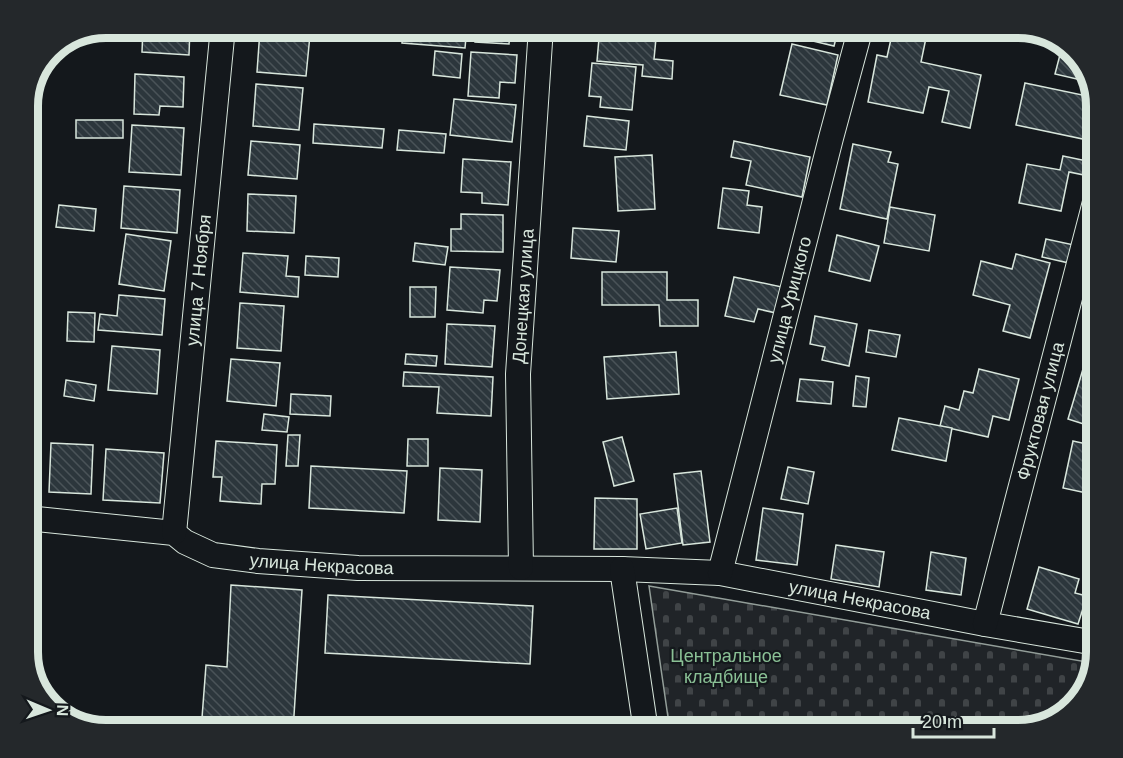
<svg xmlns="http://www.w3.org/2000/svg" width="1123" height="758" font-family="Arial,sans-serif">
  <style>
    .cemetery { fill: url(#cemetery-stones); stroke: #939e99; stroke-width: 1.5 }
    .building { fill: url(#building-back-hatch); stroke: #d8e6dc; stroke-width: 1.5 }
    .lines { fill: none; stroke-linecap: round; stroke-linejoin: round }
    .street-casing { stroke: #d8e6dc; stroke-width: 26 }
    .street { stroke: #14181c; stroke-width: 24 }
    .labels { text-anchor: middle; stroke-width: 4.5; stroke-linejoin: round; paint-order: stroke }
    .street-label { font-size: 18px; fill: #d8e6dc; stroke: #14181c }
    .park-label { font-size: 18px; fill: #8ac095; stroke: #14181c }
    .rim { fill: none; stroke: #d8e6dc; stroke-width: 8 }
  </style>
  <defs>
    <pattern id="cemetery-stones" width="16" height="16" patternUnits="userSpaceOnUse" patternTransform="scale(1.5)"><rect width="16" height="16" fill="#202428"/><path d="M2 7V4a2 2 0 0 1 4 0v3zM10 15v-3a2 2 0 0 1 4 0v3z" fill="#404447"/></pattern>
    <pattern id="building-back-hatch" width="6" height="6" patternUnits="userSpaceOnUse" patternTransform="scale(1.5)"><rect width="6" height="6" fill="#2c363c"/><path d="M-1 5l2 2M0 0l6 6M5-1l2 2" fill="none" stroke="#4a5358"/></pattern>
  </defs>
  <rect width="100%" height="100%" fill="#14181c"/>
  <!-- cemetery -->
  <polygon class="cemetery" points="649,586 1093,663 1083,696 1056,721 1018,731 670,731"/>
  <!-- building -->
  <g class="building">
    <polygon points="143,27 190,27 189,55 142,52"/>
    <polygon points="344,27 377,27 377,37 343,35"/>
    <polygon points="403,27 467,27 465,48 402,43"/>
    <polygon points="475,27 519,27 518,34 510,33 509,44 475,42"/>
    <polygon points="600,27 657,28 654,59 673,61 672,79 642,76 643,65 597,61"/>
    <polygon points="798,27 839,27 834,46 796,37"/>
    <polygon points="260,30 310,35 306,76 257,72"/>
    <polygon points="893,30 926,38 921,62 981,75 970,128 942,122 949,91 929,87 923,113 868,102 877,55 887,57"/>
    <polygon points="1063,43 1088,71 1090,82 1055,74"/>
    <polygon points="792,44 838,55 827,105 780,95"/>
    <polygon points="435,51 462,54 460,78 433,75"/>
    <polygon points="471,52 517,55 515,83 500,82 499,98 468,96"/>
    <polygon points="592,63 636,67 632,110 600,107 601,97 589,96"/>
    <polygon points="135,74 184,77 183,107 160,106 159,115 134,114"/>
    <polygon points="1025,83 1092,97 1083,139 1016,125"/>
    <polygon points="256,84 303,88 299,130 253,126"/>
    <polygon points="454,99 516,105 512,142 450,135"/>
    <polygon points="587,116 629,121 626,150 584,146"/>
    <rect x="76" y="120" width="47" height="18"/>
    <polygon points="314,124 384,129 382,148 313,143"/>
    <polygon points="132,125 184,128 181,175 129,172"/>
    <polygon points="399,130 446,134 444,153 397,150"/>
    <polygon points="251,141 300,145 297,179 248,175"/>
    <polygon points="734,141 810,157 802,197 746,185 751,161 731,157"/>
    <polygon points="853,144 891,152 888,162 898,164 887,219 840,209"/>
    <polygon points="652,155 655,209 618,211 615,157"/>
    <polygon points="1063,156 1092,162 1089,176 1069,172 1061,211 1019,203 1027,164 1060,170"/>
    <polygon points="463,159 511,162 508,205 482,203 482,193 461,192"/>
    <polygon points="124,186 180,190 177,233 121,228"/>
    <polygon points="723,188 749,191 747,205 762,207 759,233 718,228"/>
    <polygon points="248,194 296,196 294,233 247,231"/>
    <polygon points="59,205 96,209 94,231 56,227"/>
    <polygon points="890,207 935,215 929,251 884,243"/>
    <polygon points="461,214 503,215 503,252 451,251 451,229 461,229"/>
    <polygon points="573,228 619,231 616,262 571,258"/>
    <polygon points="126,234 171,241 164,291 119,284"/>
    <polygon points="837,235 879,246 870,281 829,271"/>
    <polygon points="1046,239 1074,245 1069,263 1042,257"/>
    <polygon points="415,243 448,247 445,265 413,261"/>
    <polygon points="243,253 288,256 286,276 299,277 298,297 240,292"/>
    <polygon points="1016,254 1050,263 1030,338 1003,331 1010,305 973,295 981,261 1012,269"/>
    <polygon points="306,256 339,258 338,277 305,275"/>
    <polygon points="450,267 500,270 497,301 484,300 483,313 447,310"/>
    <polygon points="602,272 667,272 667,300 698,300 698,326 660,326 659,305 602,305"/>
    <polygon points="734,277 782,287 776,313 758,309 754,322 725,316"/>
    <polygon points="410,287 436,287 435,317 410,317"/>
    <polygon points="119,295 165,299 162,335 98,330 100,314 117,316"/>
    <polygon points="240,303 284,306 281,351 237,348"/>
    <polygon points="68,312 95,313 94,342 67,341"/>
    <polygon points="815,316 857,324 849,366 822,360 825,347 810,344"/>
    <polygon points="447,324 495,326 492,367 445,364"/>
    <polygon points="869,330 900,335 896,357 866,352"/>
    <polygon points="112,346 160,350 157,394 108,390"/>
    <polygon points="676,352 679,394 607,399 604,357"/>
    <polygon points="406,354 437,356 436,366 405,364"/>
    <polygon points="231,359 280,363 276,406 227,401"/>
    <polygon points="979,369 1019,379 1009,420 993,416 988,437 940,426 945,406 959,410 964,391 973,393"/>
    <polygon points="1083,369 1096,373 1096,428 1068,419"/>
    <polygon points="404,372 493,377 491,416 437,413 439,387 403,386"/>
    <polygon points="856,376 869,378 866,407 853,406"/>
    <polygon points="800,379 833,382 831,404 797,401"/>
    <polygon points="66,380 96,385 94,401 64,396"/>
    <polygon points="291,394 331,396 330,416 290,414"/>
    <polygon points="264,414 289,417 287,432 262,430"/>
    <polygon points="899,418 952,428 946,461 892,450"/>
    <polygon points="288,435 300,435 298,466 286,466"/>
    <polygon points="622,437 634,481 614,486 603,442"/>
    <polygon points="408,439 428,439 428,466 407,466"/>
    <polygon points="216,441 277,445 275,484 262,484 261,504 220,501 222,477 213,477"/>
    <polygon points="1073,441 1096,446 1096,495 1063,488"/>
    <polygon points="51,443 93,445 91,494 49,492"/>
    <polygon points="106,449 164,453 160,503 103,500"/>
    <polygon points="311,466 407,471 404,513 309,508"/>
    <polygon points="788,467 814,472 808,504 781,499"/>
    <polygon points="440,468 482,470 480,522 438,520"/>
    <polygon points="701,471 710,542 683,545 674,474"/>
    <polygon points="595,498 637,499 637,549 594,549"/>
    <polygon points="677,508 682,543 646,549 640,514"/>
    <polygon points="763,508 803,514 797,565 756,560"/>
    <polygon points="836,545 884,552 879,587 831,579"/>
    <polygon points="931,552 966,558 961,595 926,590"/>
    <polygon points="1039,567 1079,579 1075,593 1087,596 1078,624 1027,609"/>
    <polygon points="231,585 302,590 293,731 201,731 206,665 227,667"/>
    <polygon points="328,595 533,606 530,664 325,653"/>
  </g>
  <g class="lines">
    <defs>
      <g id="street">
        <path id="s1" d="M27,518L174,533L185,542L213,555L258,561L358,568L622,569L720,573L985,624L1096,643"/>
        <path id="s2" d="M174,533L223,27"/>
        <path id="s3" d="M521,568L518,374L541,27"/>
        <polyline points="622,569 646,731"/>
        <path id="s4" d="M720,573L831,138L861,27"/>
        <path id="s5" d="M985,624L1096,198"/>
      </g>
    </defs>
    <!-- street casing -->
    <use href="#street" class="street-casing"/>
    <!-- street -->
    <use href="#street" class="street"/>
  </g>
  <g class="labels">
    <!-- street labels -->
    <g class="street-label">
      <text dy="6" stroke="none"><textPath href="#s2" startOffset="254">улица 7 Ноября</textPath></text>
      <text dy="6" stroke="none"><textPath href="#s3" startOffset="272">Донецкая улица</textPath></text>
      <text dy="6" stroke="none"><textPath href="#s4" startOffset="282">улица Урицкого</textPath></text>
      <text dy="6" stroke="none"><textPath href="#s5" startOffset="220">Фруктовая улица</textPath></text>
      <text dy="6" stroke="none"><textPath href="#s1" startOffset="302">улица Некрасова</textPath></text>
      <text dy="6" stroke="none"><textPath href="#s1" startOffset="843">улица Некрасова</textPath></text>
    </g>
    <!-- park labels -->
    <g class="park-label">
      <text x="726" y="662">Центральное<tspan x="726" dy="21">кладбище</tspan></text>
    </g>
  </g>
  <!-- crop -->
  <path d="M0 0H1123V758H0ZM106 38H1018A68 68 0 0 1 1086 106V652A68 68 0 0 1 1018 720H106A68 68 0 0 1 38 652V106A68 68 0 0 1 106 38Z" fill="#24282b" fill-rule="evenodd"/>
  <path class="rim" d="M106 38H1018A68 68 0 0 1 1086 106V652A68 68 0 0 1 1018 720H106A68 68 0 0 1 38 652V106A68 68 0 0 1 106 38Z"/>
  <!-- north arrow -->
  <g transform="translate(48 710) rotate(92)" stroke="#14181c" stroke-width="4.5" paint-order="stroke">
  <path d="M0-4.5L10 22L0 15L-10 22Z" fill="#d8e6dc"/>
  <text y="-9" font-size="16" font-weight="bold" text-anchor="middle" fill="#d8e6dc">N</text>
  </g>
  <!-- scale -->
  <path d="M913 728v9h81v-9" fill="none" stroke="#d8e6dc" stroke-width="3"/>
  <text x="922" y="728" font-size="18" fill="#d8e6dc" stroke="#14181c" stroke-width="4.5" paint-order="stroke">20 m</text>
</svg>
